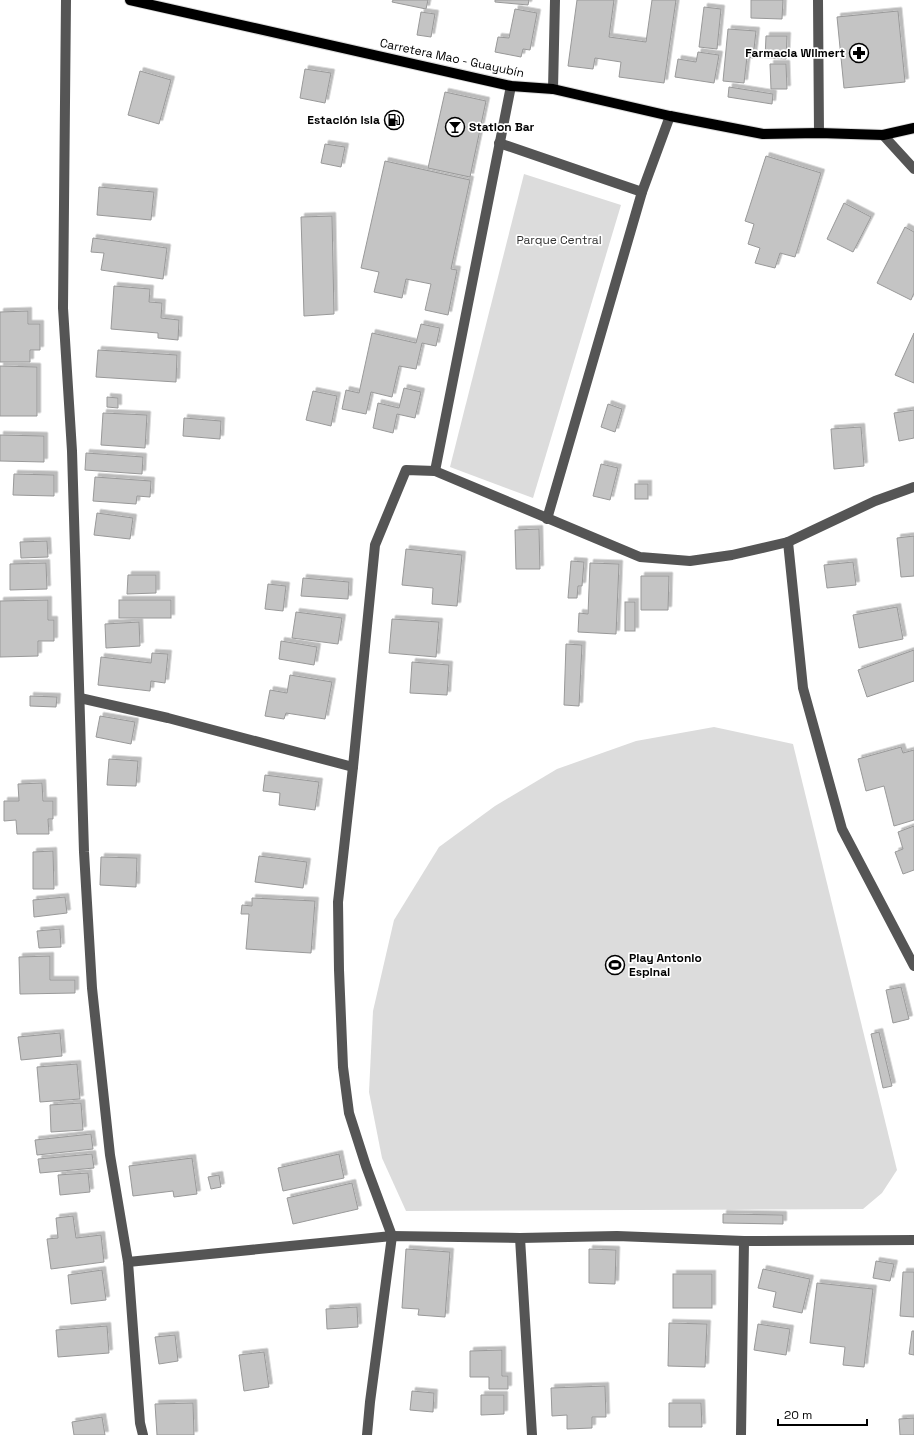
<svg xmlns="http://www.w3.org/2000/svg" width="914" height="1435" font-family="'Space Grotesk',sans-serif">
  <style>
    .green { fill: #dcdcdc }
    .building { fill: #c4c4c4; stroke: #999; filter: url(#shadow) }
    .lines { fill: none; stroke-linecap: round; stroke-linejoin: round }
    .major-casing { stroke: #dbdbdb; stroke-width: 12 }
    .minor { stroke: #555; stroke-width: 10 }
    .major { stroke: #000; stroke-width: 10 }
    .labels { text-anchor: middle; stroke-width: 3.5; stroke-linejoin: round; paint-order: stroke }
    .poi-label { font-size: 12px; font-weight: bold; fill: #000; stroke: #fff; text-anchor: end }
    .street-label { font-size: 12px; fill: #000; stroke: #fff }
    .park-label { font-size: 12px; fill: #333; stroke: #fff }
  </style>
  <defs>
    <filter id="shadow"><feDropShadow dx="3.5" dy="-3.5" stdDeviation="0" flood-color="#0004"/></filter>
  </defs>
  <rect width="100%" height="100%" fill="#fff"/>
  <!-- green -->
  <g class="green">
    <polygon points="524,174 621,205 533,498 450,467"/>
    <polygon points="714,727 793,744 897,1170 882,1193 863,1209 406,1211 382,1158 369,1092 373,1011 394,920 439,847 495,806 557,769 636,741"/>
  </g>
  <!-- building -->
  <g class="building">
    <polygon points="393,0 428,0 426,9 392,2"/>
    <polygon points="495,0 529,0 528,5 495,2"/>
    <polygon points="577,0 614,0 609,37 646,42 652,0 676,0 664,83 619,77 621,62 595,58 593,69 568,66"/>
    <polygon points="751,0 783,0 782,19 751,18"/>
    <polygon points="704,7 721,9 717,49 699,47"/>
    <polygon points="515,9 537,13 530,50 523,49 521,57 495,52 498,37 509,38"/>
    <polygon points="898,11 905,82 844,88 837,17"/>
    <polygon points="421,12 435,14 431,37 417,35"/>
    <polygon points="728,29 756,31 753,58 747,57 744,83 723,81"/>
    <polygon points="766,36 787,36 786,59 765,58"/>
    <polygon points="698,52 719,55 714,83 675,77 678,59 696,62"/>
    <polygon points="770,64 786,64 787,89 771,89"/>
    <polygon points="305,69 331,73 325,103 300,98"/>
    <polygon points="140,71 171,80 159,124 128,115"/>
    <polygon points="729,87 773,94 772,104 728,97"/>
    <polygon points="445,92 486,101 470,177 428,168"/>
    <polygon points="325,144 345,147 341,167 321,163"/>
    <polygon points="766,156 821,173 795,257 780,253 775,268 755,263 760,248 748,244 754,224 745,221"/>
    <polygon points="385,161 470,180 451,269 457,270 448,315 425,310 431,284 406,279 402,298 374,292 379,272 361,268"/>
    <polygon points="99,187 154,192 151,220 97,215"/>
    <polygon points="844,203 871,217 853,252 827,239"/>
    <polygon points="332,216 334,314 304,316 301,217"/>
    <polygon points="905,227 914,232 914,293 911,300 877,283"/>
    <polygon points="93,238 167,248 163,279 101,270 104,253 91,252"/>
    <polygon points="114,286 150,289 149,302 162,303 161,318 179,320 178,340 158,338 158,333 111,329"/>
    <polygon points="28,311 28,324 40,324 40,350 30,350 30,362 0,362 0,312"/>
    <polygon points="421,324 440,328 436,346 422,343 416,369 399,366 392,397 371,392 366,414 342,409 346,390 359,393 372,333 416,343"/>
    <polygon points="914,333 914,383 895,375"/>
    <polygon points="98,350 177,355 176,382 96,377"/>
    <polygon points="0,366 37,367 37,416 0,416"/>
    <polygon points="404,388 421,392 415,418 397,414 393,433 373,428 378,403 399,408"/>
    <polygon points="313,391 337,396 331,426 306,420"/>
    <polygon points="107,397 118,398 118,408 107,407"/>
    <polygon points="608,404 622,409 615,432 601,427"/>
    <polygon points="914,410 914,438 899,441 894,413"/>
    <polygon points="103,413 147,415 145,448 101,445"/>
    <polygon points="184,418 221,421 220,439 183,436"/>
    <polygon points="861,427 864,466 834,469 831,429"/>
    <polygon points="0,435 44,436 44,462 0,461"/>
    <polygon points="86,453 143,457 142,474 85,470"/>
    <polygon points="601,464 618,468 610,500 593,496"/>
    <polygon points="14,474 54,475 54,496 13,495"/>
    <polygon points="95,477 151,481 150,497 137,496 136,504 93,501"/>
    <rect x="635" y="484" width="13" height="15"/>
    <polygon points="97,513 133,518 130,539 94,535"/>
    <polygon points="539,529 540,569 516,569 515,530"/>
    <polygon points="914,536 914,576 901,577 897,538"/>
    <polygon points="47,541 48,557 21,558 20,542"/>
    <polygon points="406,549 462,555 457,606 432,604 433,588 402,585"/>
    <polygon points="571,561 584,562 582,586 578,586 577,598 568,598"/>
    <polygon points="853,562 856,585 827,588 824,565"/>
    <polygon points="46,563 47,589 10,590 10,564"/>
    <polygon points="590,563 619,564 616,634 578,632 579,613 588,614"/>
    <polygon points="128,575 156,575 156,593 127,594"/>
    <polygon points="641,576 669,576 668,610 641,610"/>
    <polygon points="303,578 349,582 348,599 301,596"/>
    <polygon points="268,584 286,586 283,611 265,609"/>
    <polygon points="48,600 48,620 54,620 54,641 38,641 38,656 0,657 0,601"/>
    <rect x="119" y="600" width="52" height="18"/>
    <rect x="625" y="602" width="10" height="29"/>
    <polygon points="897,607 903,639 859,648 853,615"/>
    <polygon points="296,612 342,618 338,644 292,638"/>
    <polygon points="392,619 439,622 436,657 389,653"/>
    <polygon points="139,622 140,646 106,648 105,624"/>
    <polygon points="281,641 317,647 314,665 279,659"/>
    <polygon points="566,644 582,645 579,706 564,705"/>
    <polygon points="914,650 914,681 867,697 858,670"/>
    <polygon points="152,653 168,654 165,683 151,681 150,691 98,685 101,657 151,663"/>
    <polygon points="412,662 449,665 447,695 410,693"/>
    <polygon points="290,675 332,682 325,719 286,713 284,719 265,716 270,690 287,693"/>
    <polygon points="30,696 57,697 56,707 30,706"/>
    <polygon points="100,716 135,722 131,744 96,737"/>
    <polygon points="901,747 903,753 914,750 914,820 894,826 884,786 866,791 858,759"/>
    <polygon points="109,759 138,761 136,786 107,785"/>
    <polygon points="265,775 319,782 315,810 279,805 280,793 263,791"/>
    <polygon points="42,783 43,801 53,801 53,819 48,819 49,834 17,834 16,820 4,821 4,801 19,801 18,784"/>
    <polygon points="914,826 914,870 903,874 895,852 903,849 898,832"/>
    <polygon points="53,851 54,889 33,889 33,852"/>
    <polygon points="259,856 307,862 303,888 255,882"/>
    <polygon points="101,857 137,858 136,887 100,885"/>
    <polygon points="65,897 67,913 34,917 33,900"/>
    <polygon points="252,898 315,901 311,953 246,949 249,914 241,914 242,905 252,906"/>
    <polygon points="60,929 61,947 39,948 37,931"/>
    <polygon points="50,956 50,980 75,980 75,993 20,994 19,957"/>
    <polygon points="901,987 909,1019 893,1023 886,990"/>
    <polygon points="879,1032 892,1086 883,1088 871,1034"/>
    <polygon points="60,1033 62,1056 21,1060 18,1037"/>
    <polygon points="77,1064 80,1099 40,1102 37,1067"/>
    <polygon points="81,1103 83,1130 51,1132 50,1105"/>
    <polygon points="91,1134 93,1149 37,1155 35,1140"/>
    <polygon points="92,1154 94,1168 40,1173 38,1159"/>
    <polygon points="339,1154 344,1178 283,1191 278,1168"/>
    <polygon points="192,1158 197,1194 174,1197 173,1191 133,1196 129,1166"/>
    <polygon points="88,1173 90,1192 60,1195 58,1175"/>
    <polygon points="219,1175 221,1187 211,1189 208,1177"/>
    <polygon points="352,1183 358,1209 293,1224 287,1198"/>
    <polygon points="723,1214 783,1215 783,1224 723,1223"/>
    <polygon points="73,1216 76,1238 101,1235 104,1262 51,1269 47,1239 58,1238 56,1218"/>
    <polygon points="406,1249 450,1252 445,1317 418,1315 419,1309 402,1308"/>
    <polygon points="589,1249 616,1250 615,1284 589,1283"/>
    <polygon points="876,1261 894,1264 890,1281 873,1278"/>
    <polygon points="763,1269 810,1279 802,1313 773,1307 776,1292 758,1288"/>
    <polygon points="102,1270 106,1300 71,1304 68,1275"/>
    <polygon points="903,1272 914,1272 914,1317 900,1316"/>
    <rect x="673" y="1274" width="39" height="34"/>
    <polygon points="817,1283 873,1289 864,1367 843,1365 845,1347 810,1343"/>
    <polygon points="357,1307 358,1327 327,1329 326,1309"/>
    <polygon points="669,1323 707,1324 705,1367 668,1366"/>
    <polygon points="758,1324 790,1329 786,1355 754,1350"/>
    <polygon points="107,1326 109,1353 58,1357 56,1330"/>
    <polygon points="912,1331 914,1331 914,1355 909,1354"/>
    <polygon points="175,1335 178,1361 159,1364 155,1337"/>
    <polygon points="502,1350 502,1376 508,1376 508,1389 489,1389 489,1377 470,1377 470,1351"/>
    <polygon points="264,1352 269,1387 244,1391 239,1355"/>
    <polygon points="605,1386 606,1417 592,1417 592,1428 567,1429 567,1415 552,1416 551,1388"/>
    <polygon points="412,1391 434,1393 433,1412 410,1410"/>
    <polygon points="481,1395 504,1395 504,1414 481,1415"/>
    <polygon points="193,1403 194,1435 157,1435 155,1404"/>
    <polygon points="669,1403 701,1403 702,1427 669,1427"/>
    <polygon points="102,1417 105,1435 74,1435 72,1422"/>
    <polygon points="914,1418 914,1435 900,1435 899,1419"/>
  </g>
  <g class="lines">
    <defs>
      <polyline id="major" points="130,0 511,86 553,89 670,116 763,134 819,133 883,135 914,128"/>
    </defs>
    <!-- major casing -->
    <use href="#major" class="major-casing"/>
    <!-- minor -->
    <g class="minor">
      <polyline points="66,0 63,308 72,451 84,852 92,988 110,1155 128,1262 140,1423 143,1435"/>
      <polyline points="818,0 819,133"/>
      <polyline points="553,89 555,0"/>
      <polyline points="883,135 914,169"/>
      <polyline points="499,143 642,192"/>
      <polyline points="435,471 511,86"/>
      <polyline points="547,519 642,192 670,116"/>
      <polyline points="788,542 803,688 842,829 914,966"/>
      <polyline points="80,698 168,718 353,767"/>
      <polyline points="520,1238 532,1435"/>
      <polyline points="128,1262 392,1236 520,1238 617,1236 744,1241 914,1240"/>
      <polyline points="367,1435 370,1402 392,1236 366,1166 349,1113 343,1067 339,970 338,902 353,767 375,545 406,470 435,471 640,557 690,561 732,555 788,542 875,501 914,487"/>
      <polyline points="741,1435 744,1241"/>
    </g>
    <!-- major -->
    <use href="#major" class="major"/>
  </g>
  <!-- icons -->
  <defs>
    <symbol id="pharmacy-ring" viewBox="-11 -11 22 22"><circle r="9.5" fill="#fff" stroke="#000" stroke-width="1.5"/><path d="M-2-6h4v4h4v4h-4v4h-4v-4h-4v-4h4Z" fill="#000"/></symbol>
    <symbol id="fuel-ring" viewBox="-11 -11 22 22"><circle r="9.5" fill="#fff" stroke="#000" stroke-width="1.5"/><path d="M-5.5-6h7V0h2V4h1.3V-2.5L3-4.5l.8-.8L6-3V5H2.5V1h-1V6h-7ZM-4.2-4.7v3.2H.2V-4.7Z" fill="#000"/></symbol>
    <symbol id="bar-ring" viewBox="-11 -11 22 22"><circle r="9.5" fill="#fff" stroke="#000" stroke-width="1.5"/><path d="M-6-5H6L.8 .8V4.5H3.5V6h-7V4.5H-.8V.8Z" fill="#000"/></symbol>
    <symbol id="stadium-ring" viewBox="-11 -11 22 22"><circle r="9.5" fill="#fff" stroke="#000" stroke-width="1.5"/><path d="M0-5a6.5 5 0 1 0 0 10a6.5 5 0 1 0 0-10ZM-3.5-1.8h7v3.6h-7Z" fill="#000"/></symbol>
  </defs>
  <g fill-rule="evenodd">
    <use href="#pharmacy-ring" x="848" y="42" width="22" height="22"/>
    <use href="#fuel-ring" x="383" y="109" width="22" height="22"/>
    <use href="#bar-ring" x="444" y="116" width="22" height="22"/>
    <use href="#stadium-ring" x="604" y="954" width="22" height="22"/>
  </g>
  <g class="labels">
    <!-- poi labels -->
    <g class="poi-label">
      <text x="845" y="57">Farmacia Wilmert</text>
      <text x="380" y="124">Estación Isla</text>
      <text x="469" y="131" text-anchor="start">Station Bar</text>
      <text x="629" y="962" text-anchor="start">Play Antonio<tspan x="629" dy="14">Espinal</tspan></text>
    </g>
    <!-- street labels -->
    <g class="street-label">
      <text transform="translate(452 58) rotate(12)" y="4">Carretera Mao - Guayubín</text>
    </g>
    <!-- park labels -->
    <g class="park-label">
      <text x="559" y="244">Parque Central</text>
    </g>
  </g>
  <!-- scale -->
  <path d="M778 1419v6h89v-6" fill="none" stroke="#000000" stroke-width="2"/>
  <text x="784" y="1419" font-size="12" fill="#000000" stroke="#ffffff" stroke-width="3" paint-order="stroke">20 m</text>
</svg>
